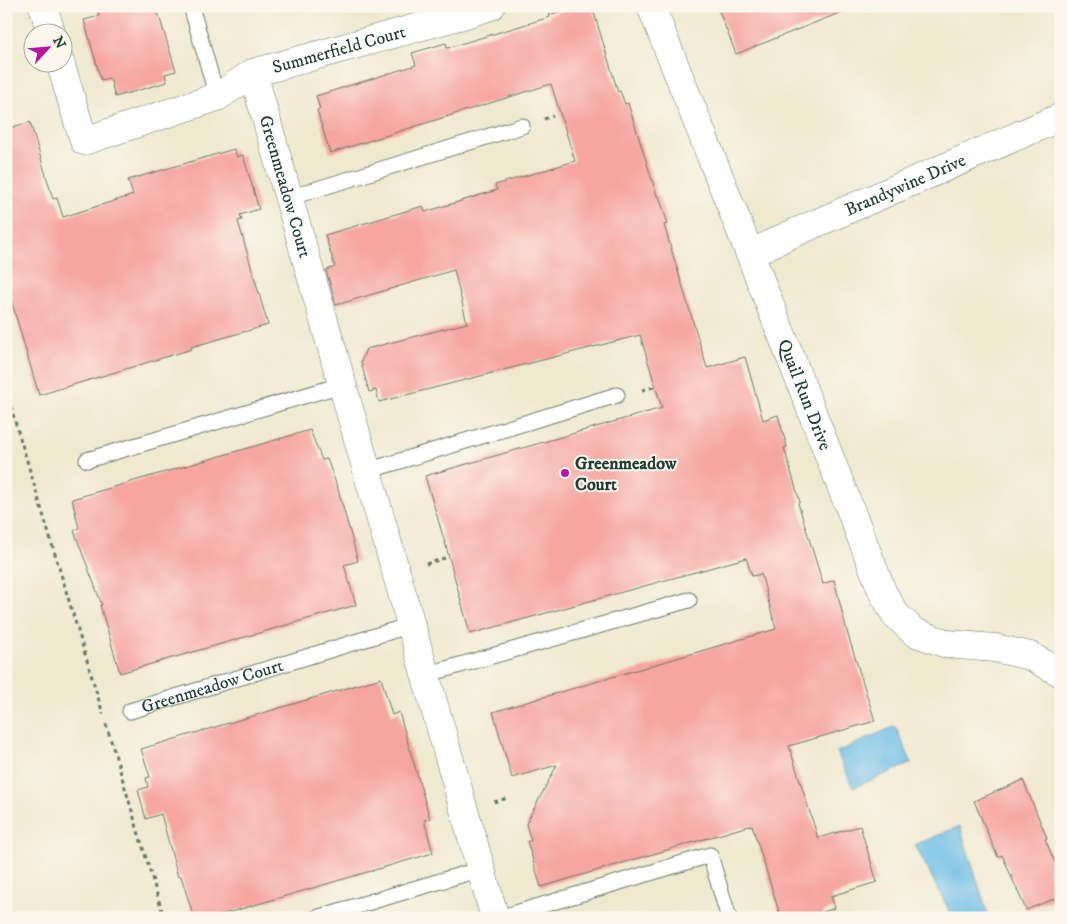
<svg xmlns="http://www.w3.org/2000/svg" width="1067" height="924" font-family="'IM FELL DW Pica',serif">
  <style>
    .water { fill: #6bbce7; stroke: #457c8e }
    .building { fill: #f6a5a0 }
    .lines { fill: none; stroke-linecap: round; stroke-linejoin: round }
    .lane-casing { stroke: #68796a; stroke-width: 17 }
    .street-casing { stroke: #68796a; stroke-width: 29 }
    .path { stroke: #68796a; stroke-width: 3; stroke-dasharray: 4 4; stroke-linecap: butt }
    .lane { stroke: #fff; stroke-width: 15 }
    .street { stroke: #fff; stroke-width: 28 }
    .poi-dot { fill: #b5179e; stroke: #fbf7ec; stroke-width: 2 }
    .labels { text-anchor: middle; stroke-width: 4; stroke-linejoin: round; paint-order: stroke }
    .street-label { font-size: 18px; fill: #1f3d34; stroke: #fbf7ec }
    .poi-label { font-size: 18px; font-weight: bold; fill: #1f3d34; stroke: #fbf7ec; text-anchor: start }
  </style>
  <rect width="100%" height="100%" fill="#fbf7ec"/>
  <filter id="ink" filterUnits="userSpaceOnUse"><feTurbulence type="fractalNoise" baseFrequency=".02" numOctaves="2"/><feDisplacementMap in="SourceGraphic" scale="10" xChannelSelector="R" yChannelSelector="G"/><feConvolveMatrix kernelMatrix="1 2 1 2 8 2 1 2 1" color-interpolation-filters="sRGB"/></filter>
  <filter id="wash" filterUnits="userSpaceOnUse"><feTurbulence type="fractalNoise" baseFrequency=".0096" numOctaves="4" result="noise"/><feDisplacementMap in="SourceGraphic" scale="20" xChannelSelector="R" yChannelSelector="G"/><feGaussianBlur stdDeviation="1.12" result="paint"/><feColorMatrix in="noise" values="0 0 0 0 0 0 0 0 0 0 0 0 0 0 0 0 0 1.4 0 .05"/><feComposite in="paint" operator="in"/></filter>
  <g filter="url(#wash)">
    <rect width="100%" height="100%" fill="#efe9cf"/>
    <!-- water -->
    <g class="water">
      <polygon points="895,726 912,763 853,788 837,752"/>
      <polygon points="960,826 989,918 953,918 915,845"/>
    </g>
    <g id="blocks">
      <!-- building -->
      <g class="building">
        <polygon points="96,6 156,6 176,71 165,74 167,82 115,97 110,78 101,80 84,20 99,16"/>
        <polygon points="578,6 592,6 618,92 620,91 625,104 628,103 657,196 659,196 668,224 664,225 707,368 745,357 763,420 778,415 787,447 784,448 800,502 798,503 823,584 834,580 848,635 875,721 789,746 818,838 860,826 877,882 831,896 835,908 823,912 825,918 781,918 752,825 541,887 527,841 531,841 526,824 557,765 512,778 493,712 776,629 761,574 752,576 746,558 470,634 446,546 425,476 662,408 640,335 379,402 376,390 369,392 361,362 366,349 467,323 454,270 336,305 326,270 335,267 325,235 423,206 425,212 497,190 495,185 575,161 551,84 330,153 317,110 320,109 316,96 416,65 412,53 446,43 447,48 550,17 549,15"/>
        <polygon points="717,6 852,6 852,8 736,54"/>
        <polygon points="30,122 53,199 57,198 63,217 133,195 128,180 234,149 237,157 243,155 259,209 240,215 242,220 238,221 268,325 191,347 192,349 39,395 6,283 6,129"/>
        <polygon points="310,430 322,460 327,459 338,489 358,561 344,565 356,605 120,673 100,605 102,605 74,531 79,528 72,499"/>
        <polygon points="381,678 392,715 399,712 430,819 424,820 433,853 210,918 194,918 181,876 178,877 161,814 146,819 138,790 148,787 146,778 150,777 141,749"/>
        <polygon points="1023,780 1047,838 1045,839 1061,877 1061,896 1026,910 1002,855 998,857 974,801"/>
      </g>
    </g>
  </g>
  <g filter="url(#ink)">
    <use href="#blocks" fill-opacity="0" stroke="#68796a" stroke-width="1"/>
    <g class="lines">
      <defs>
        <g id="lane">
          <polyline points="191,6 217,97"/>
          <polyline points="288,198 522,126"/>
          <polyline points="87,460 341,385"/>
          <polyline points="367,471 617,395"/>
          <polyline points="425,675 689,600"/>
          <path id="s1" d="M130,711L411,625"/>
          <polyline points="316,918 481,869"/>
          <polyline points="499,918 710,855 729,918"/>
        </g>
        <g id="street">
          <polyline points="43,6 51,32"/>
          <path id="s2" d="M651,6L750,254L883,593L895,614L914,632L947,644L995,648L1030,656L1061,673"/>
          <path id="s3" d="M60,62L84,141L217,97L253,73L466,14L491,6"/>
          <path id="s4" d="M253,73L495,918"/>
          <path id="s5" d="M750,254L787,236L1061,117"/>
        </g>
      </defs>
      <!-- lane casing -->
      <use href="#lane" class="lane-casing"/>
      <!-- street casing -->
      <use href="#street" class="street-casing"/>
      <!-- path -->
      <g class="path">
        <polyline points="544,119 553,116"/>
        <polyline points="642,390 654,387"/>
        <polyline points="6,391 103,714"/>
        <polyline points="426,564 445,558"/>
        <polyline points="106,724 164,918"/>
        <polyline points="494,802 508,798"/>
      </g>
      <!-- lane -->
      <use href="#lane" class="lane"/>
      <!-- street -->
      <use href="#street" class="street"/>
    </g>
  </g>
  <!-- markers -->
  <circle class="poi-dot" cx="565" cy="473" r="5"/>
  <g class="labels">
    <!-- street labels -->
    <g class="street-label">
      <text dy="6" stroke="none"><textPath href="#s3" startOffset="355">Summerfield Court</textPath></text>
      <text dy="6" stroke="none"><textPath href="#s5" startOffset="170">Brandywine Drive</textPath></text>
      <text dy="6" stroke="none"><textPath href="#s4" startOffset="118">Greenmeadow Court</textPath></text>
      <text dy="6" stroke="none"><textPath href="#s2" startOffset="418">Quail Run Drive</textPath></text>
      <text dy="6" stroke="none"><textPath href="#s1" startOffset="86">Greenmeadow Court</textPath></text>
    </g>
    <!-- poi labels -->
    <g class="poi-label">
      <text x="575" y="469">Greenmeadow<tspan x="575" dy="21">Court</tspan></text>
    </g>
  </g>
  <!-- margin -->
  <rect width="1067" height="924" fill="none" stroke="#fbf7ec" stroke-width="25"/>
  <!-- north arrow -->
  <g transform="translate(48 48) rotate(64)"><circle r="24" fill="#fbf7ec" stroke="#a3ada2"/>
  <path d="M0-4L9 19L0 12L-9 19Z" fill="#b5179e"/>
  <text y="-8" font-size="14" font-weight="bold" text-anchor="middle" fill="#1f3d34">N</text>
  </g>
</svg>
